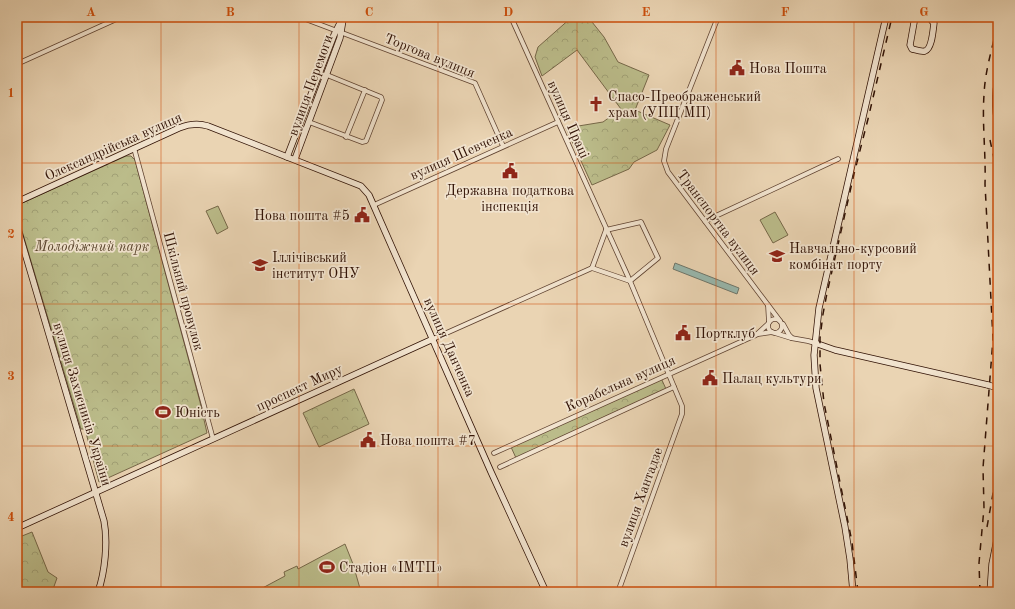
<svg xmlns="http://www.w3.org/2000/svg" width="1015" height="609" font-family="'Old Standard TT',serif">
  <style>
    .park { fill: url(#park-crowns); stroke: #766748 }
    .pitch { fill: #bbbc8a; stroke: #766748 }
    .water { fill: #98b8ae; stroke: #6f766a }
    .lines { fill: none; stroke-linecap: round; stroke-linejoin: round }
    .street-casing { stroke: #5f4230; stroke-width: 5.5 }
    .secondary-casing { stroke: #311205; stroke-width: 7 }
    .street { stroke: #f1e3ce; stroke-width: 4 }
    .secondary { stroke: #f1e3ce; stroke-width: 5.5 }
    .rail { stroke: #311205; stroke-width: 1.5; stroke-dasharray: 7 7; stroke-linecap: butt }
    .secondary-bridge-casing { stroke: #311205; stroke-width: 7; stroke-linecap: butt }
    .secondary-bridge { stroke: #f1e3ce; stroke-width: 5.5 }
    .grid { fill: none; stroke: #cd4e0b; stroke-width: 1; stroke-opacity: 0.55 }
    .labels { text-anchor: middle; stroke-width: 3.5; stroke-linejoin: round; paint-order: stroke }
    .street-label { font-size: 14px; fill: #311205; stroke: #f1e3ce }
    .poi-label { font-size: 14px; fill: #311205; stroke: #f1e3ce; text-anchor: start }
    .park-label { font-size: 14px; font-style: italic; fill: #5a452d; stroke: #f1e3ce }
    .neatline { fill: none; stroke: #cd4e0b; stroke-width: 1.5 }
    .grid-label { font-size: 13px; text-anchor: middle; font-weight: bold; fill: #cd4e0b }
  </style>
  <defs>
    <pattern id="park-crowns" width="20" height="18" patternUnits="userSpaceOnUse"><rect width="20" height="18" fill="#bbbc8a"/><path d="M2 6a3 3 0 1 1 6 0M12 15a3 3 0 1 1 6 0" fill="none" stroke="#a1a176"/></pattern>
  </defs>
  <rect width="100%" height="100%" fill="#ead4b3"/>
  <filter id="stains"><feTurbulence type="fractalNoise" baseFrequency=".005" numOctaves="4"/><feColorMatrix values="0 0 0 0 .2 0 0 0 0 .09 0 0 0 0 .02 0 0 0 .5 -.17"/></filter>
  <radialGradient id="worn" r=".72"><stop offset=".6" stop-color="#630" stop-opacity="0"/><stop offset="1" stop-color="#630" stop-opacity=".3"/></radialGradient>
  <!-- park -->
  <g class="park">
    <polygon points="572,17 588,17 604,37 618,62 649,75 635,110 670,125 657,150 634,162 629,169 592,185 566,128 603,122 621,109 577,50 542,76 535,57 538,47"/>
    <polygon points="126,156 131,156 135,160 200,402 207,433 99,482 85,429 81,429 17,214 17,208 20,204"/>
    <polygon points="661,378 666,389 516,458 511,447"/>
    <polygon points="354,389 369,424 319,447 303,413"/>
    <polygon points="32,532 48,572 57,578 52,592 17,592 17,538"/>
  </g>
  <!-- pitch -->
  <g class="pitch">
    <polygon points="218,206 228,228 217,234 206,211"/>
    <polygon points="775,212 788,235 773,243 760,220"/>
    <polygon points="345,544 353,564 361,592 255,592 285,576 284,572 297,566 298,569"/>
  </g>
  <!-- water -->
  <polygon class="water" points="675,263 739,288 737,294 673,269"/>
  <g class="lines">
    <defs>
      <g id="street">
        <polyline points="300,17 475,83 503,146"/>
        <polyline points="511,17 630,281 682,406 682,414 618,592"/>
        <polyline points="718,17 666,149 664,161 668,172 780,321"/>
        <polyline points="17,64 121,17"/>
        <polyline points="309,122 362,142 366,141 382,100 381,97 327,75"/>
        <polyline points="346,137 365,90"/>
        <polyline points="134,148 213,439"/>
        <polyline points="374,205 558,122"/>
        <polyline points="705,221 838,159"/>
        <polyline points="606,230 641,222 658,258 630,281"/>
        <polyline points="592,268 630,281"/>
        <polyline points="592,268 606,230"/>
        <polyline points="768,305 769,322"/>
        <circle cx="775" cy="326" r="7"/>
        <polyline points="783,324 789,335 792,338"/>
        <polyline points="775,333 791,338 808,341 815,343"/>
        <polyline points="758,334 772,332"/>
        <polyline points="433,339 592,268"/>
        <polyline points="494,453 756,335 768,324"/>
        <polyline points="500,467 674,387"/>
      </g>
      <g id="secondary">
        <path d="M915,17L910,45L912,49C916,50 921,52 925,51C932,49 933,30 934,23L932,21"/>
        <path d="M998,79C994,95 995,110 998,126"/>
        <polyline points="287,157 334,35 343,17"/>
        <polyline points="295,159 340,38 343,20"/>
        <path d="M17,202L179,128C189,124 198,123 208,126L361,186L369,195L491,472L546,592"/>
        <path d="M17,226L104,521C108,542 105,572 98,592"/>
        <polyline points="815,343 835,350 988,385"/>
        <polyline points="17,528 433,339"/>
        <polyline points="853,592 850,559 845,527 816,388 814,355 819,308 886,17"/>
        <polyline points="990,592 992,564 998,534"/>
      </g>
    </defs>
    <!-- street casing -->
    <use href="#street" class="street-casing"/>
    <!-- secondary casing -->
    <use href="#secondary" class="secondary-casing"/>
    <!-- street -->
    <use href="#street" class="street"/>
    <!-- secondary -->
    <use href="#secondary" class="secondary"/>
    <!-- rail -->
    <g class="rail">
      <polyline points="990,140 998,177"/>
      <polyline points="987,527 997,471"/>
      <polyline points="858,592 852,542 824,403 820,364 820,338 823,314 827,293 854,174 868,119 892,17"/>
      <path d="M980,592L979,563L984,508L983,468L993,339L985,184C986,154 982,124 984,95C985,70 993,46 998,22"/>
    </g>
    <defs>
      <polyline id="secondary-bridge" points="988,385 998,388"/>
    </defs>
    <!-- secondary-bridge casing -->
    <use href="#secondary-bridge" class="secondary-bridge-casing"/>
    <!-- secondary-bridge -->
    <use href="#secondary-bridge" class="secondary-bridge"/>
  </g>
  <!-- grid -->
  <path class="grid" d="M161,17V592M299,17V592M438,17V592M577,17V592M716,17V592M854,17V592M17,163H998M17,304H998M17,446H998"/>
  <!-- icons -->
  <defs>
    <symbol id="civic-bare" viewBox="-9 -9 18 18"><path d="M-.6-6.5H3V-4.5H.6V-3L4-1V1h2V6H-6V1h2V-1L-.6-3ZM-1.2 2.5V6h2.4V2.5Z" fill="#8f2418" stroke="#f1e3ce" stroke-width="2.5" paint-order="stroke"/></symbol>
    <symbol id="church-bare" viewBox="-9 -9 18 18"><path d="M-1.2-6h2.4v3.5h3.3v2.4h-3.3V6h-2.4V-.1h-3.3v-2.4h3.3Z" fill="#8f2418" stroke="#f1e3ce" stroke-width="2.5" paint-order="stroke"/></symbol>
    <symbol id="university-bare" viewBox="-9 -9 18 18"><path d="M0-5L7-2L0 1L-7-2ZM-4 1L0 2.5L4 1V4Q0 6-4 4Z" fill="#8f2418" stroke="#f1e3ce" stroke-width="2.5" paint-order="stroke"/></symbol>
    <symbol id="stadium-bare" viewBox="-9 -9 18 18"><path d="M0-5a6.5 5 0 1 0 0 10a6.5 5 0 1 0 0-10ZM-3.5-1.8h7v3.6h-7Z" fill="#8f2418" stroke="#f1e3ce" stroke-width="2.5" paint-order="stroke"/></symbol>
  </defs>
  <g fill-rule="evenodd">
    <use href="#civic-bare" x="726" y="57" width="22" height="22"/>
    <use href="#church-bare" x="585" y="93" width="22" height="22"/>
    <use href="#civic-bare" x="499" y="160" width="22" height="22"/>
    <use href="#civic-bare" x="351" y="204" width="22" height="22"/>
    <use href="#university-bare" x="766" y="245" width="22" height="22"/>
    <use href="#university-bare" x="249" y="254" width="22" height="22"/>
    <use href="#civic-bare" x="672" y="322" width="22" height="22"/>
    <use href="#civic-bare" x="699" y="367" width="22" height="22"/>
    <use href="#stadium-bare" x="152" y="401" width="22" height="22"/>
    <use href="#civic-bare" x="357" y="429" width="22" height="22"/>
    <use href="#stadium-bare" x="316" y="556" width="22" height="22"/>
  </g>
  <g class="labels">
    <!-- street labels -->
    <g class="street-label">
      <text transform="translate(430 55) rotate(22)" y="5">Торгова вулиця</text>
      <text transform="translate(310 85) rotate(-70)" y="5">вулиця Перемоги</text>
      <text transform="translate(569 119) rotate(66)" y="5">вулиця Праці</text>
      <text transform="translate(113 146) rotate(-24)" y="5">Олександрійська вулиця</text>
      <text transform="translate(461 153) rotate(-24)" y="5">вулиця Шевченка</text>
      <text transform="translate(719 222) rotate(53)" y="5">Транспортна вулиця</text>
      <text transform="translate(184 291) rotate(75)" y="5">Шкільний провулок</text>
      <text transform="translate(450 347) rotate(66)" y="5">вулиця Данченка</text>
      <text transform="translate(620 383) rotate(-24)" y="5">Корабельна вулиця</text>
      <text transform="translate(299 387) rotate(-25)" y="5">проспект Миру</text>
      <text transform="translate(83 404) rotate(73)" y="5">вулиця Захисників України</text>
      <text transform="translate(640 497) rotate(-70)" y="5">вулиця Хантадзе</text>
    </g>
    <!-- poi labels -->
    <g class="poi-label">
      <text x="749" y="73">Нова Пошта</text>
      <text x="608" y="101">Спасо-Преображенський<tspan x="608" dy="16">храм (УПЦ МП)</tspan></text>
      <text x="510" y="195" text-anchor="middle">Державна податкова<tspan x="510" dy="16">інспекція</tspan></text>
      <text x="350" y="220" text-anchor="end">Нова пошта #5</text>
      <text x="789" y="253">Навчально-курсовий<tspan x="789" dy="16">комбінат порту</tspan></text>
      <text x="272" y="262">Іллічівський<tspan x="272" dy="16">інститут ОНУ</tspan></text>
      <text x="695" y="338">Портклуб</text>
      <text x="722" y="383">Палац культури</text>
      <text x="175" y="417">Юність</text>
      <text x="380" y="445">Нова пошта #7</text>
      <text x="339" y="572">Стадіон «ІМТП»</text>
    </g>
    <!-- park labels -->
    <g class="park-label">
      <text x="92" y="251">Молодіжний парк</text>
    </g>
  </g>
  <!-- margin -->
  <rect width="1015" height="609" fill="none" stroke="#ead4b3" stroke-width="44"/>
  <rect x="22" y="22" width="971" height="565" class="neatline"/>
  <g class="grid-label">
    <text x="91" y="16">A</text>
    <text x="230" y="16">B</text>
    <text x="369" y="16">C</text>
    <text x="508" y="16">D</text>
    <text x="646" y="16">E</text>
    <text x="785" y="16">F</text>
    <text x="924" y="16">G</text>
    <text x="11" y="97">1</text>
    <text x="11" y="238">2</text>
    <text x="11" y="380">3</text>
    <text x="11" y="521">4</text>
  </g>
  <rect width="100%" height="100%" filter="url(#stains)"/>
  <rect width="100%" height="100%" fill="url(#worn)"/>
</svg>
